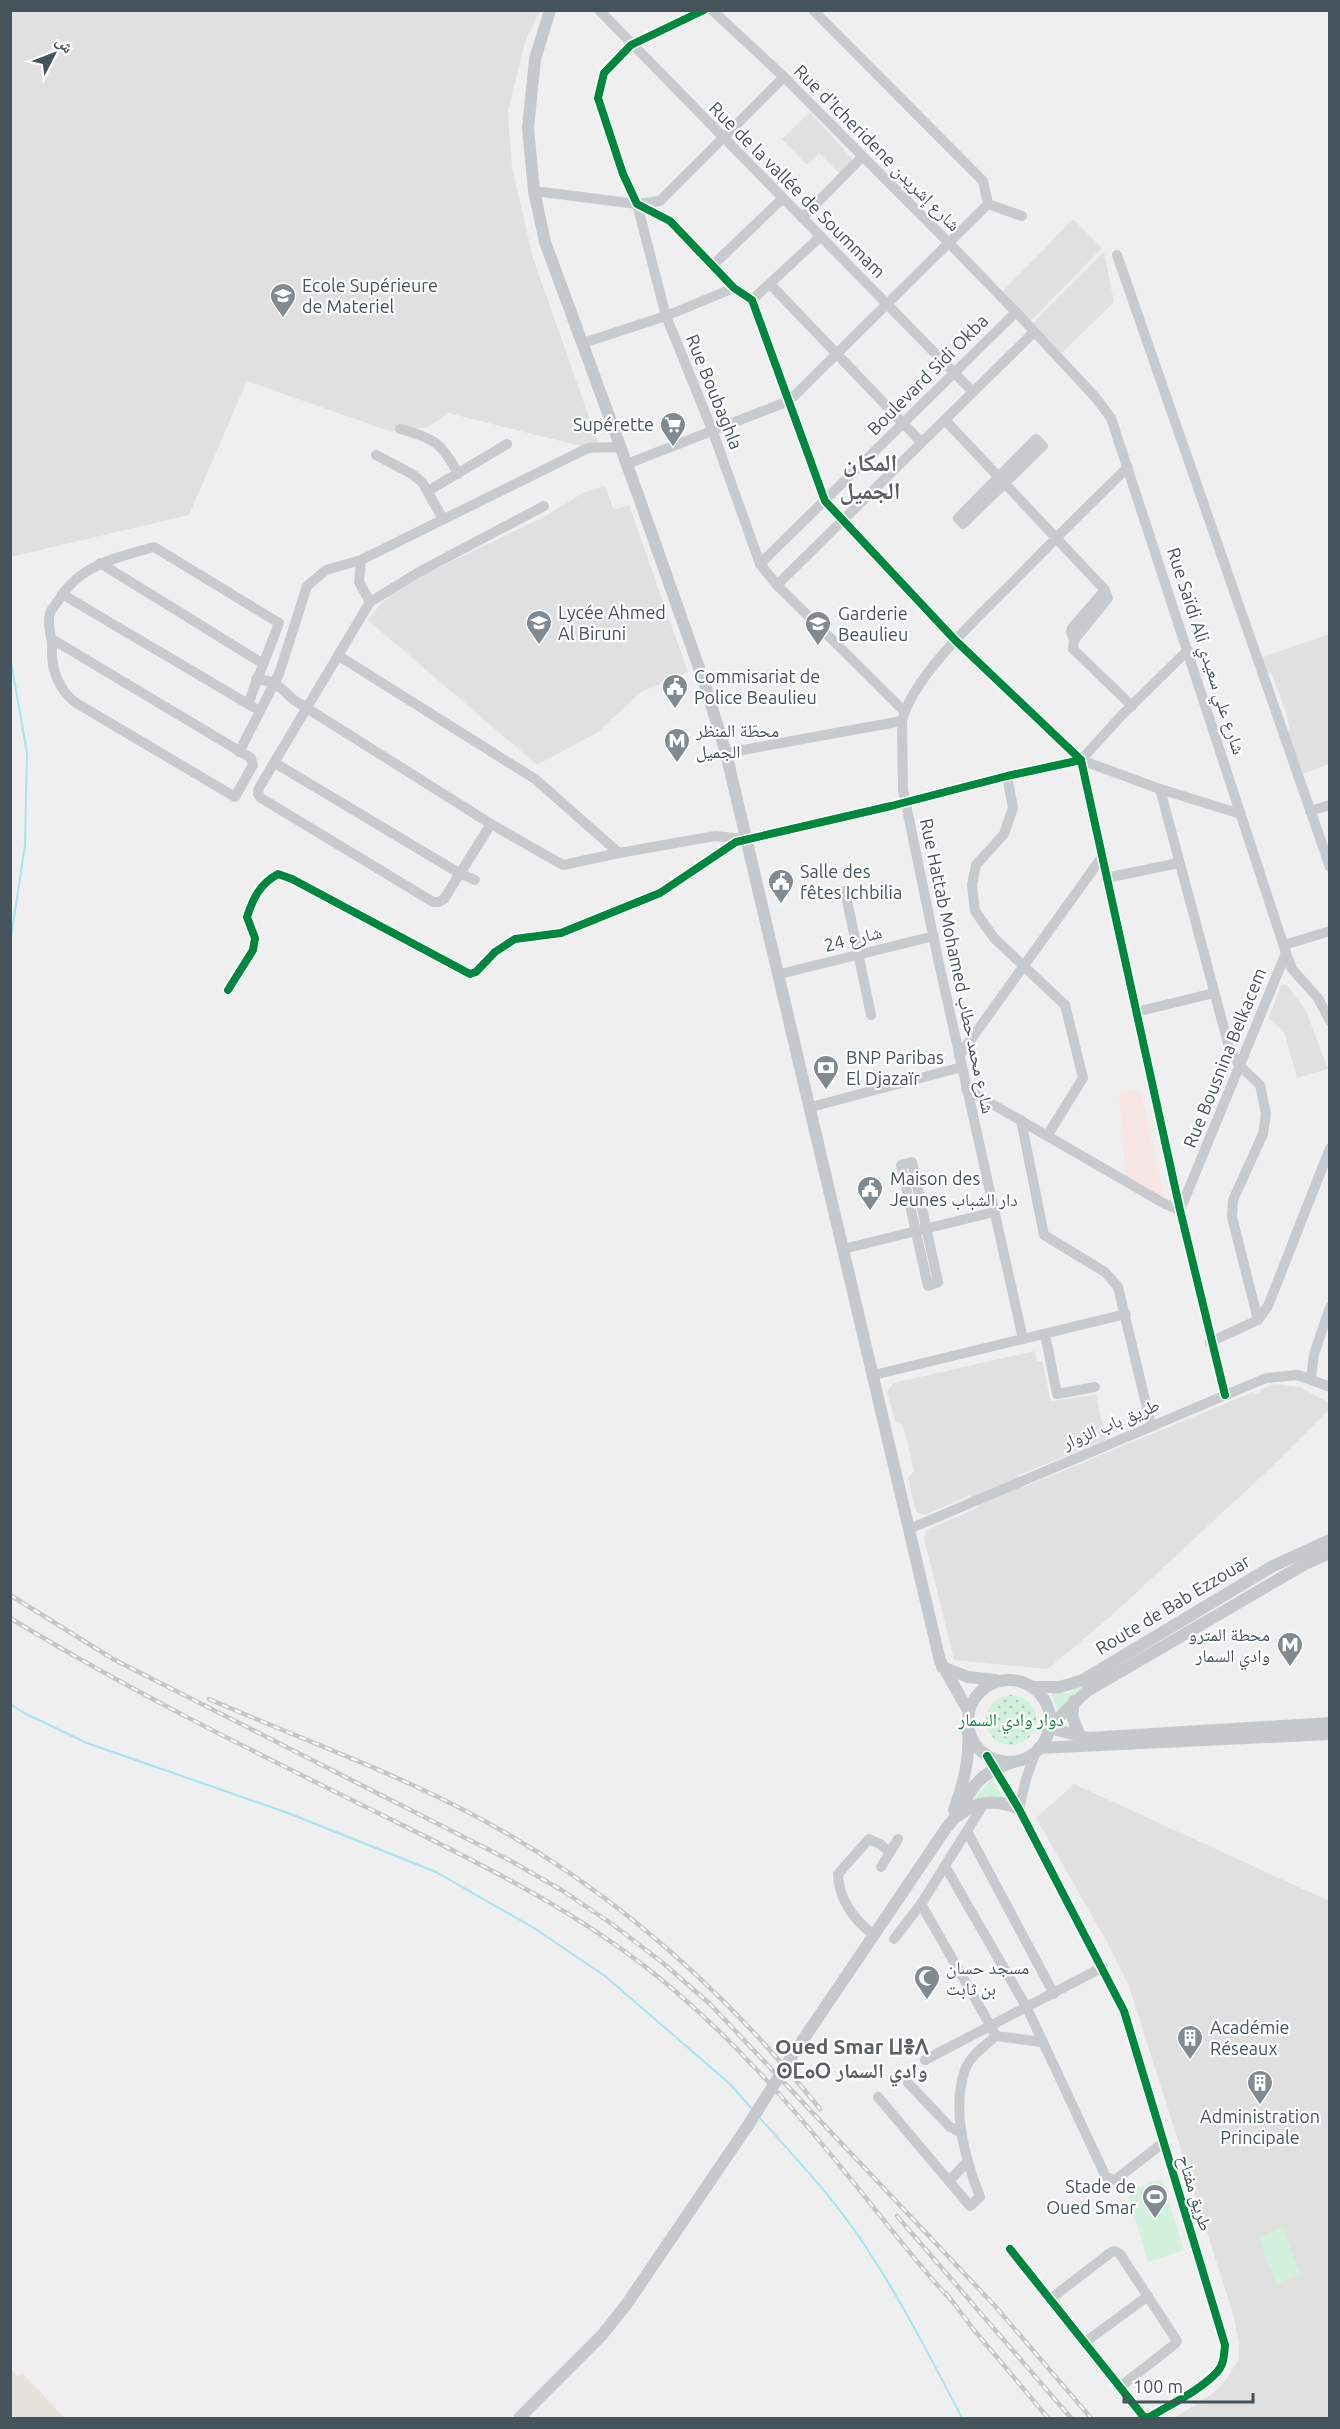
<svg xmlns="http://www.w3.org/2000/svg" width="1340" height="2429" font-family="Ubuntu,'Noto Naskh Arabic','Noto Sans Tifinagh',sans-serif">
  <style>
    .commercial { fill: #e5e2dc }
    .education { fill: #e1e0e1 }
    .medical { fill: #f7e5e5 }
    .grass { fill: #d2f1dc }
    .park { fill: url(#park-dots) }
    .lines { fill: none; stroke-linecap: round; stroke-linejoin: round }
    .stream { stroke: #a3e5f1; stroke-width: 2 }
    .minor { stroke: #c8cbce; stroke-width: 10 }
    .major { stroke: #c5c9cc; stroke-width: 12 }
    .rail-casing { stroke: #c4c6c8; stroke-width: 4.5 }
    .rail { stroke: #fff; stroke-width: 2; stroke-dasharray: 7; stroke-linecap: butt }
    .major-bridge { stroke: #c5c9cc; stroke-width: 12 }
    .cycleway-casing { stroke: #fff; stroke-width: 11 }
    .cycleway { stroke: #00873e; stroke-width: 8 }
    .labels { text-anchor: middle; stroke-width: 4.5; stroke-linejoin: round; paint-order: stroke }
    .street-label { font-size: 18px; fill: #45535d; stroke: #fff }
    .poi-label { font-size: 18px; fill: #45535d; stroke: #fff; text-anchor: start }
    .park-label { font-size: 18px; fill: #108343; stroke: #fff }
    .quarter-label { font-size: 21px; font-weight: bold; fill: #5a5f63; stroke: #fff }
    .district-label { font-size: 24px; font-weight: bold; fill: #5a5f63; stroke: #fff }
  </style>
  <defs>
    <pattern id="park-dots" width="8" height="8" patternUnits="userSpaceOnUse" patternTransform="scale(1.5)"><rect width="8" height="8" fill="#d2f1dc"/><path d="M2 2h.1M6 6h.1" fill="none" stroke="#acc6b6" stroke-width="1.8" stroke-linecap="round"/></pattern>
  </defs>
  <rect width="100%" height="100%" fill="#f0efef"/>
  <!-- commercial -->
  <polygon class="commercial" points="12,2370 18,2376 23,2374 65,2418 11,2418"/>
  <!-- education -->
  <g class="education">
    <polygon points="10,11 540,11 525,42 508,112 512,167 533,258 601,451 448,413 429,427 389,431 247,381 189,515 11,557"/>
    <polygon points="810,112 855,162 841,175 819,153 807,165 782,139"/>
    <polygon points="1073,219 1102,248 1030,322 1002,292"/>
    <polygon points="1104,252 1114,302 1062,353 1031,325"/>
    <polygon points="605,486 614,510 629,505 688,672 641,692 598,732 537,765 368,620 382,602 417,578 542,518 583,493"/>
    <polygon points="1329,634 1329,764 1297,776 1281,732 1290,730 1285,709 1271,673 1263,676 1257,659"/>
    <polygon points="1281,985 1287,985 1306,1011 1328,1069 1297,1078 1284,1032 1269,1018"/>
    <polygon points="1035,1351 1037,1362 1042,1361 1051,1401 1096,1395 1106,1440 1018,1475 1024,1487 1253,1392 1255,1395 1260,1393 1260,1390 1274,1384 1300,1387 1329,1403 1330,1409 1277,1462 1112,1615 1048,1669 954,1660 924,1538 927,1530 979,1507 970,1495 925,1515 916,1512 908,1478 914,1471 903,1425 895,1421 887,1392 893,1383"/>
    <polygon points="1074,1784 1329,1901 1329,2418 1176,2417 1212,2394 1225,2381 1239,2359 1239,2343 1233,2314 1129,1986 1107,1942 1036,1818"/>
  </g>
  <!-- medical -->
  <polygon class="medical" points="1140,1088 1165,1204 1126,1182 1119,1093"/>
  <!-- grass -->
  <g class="grass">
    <polygon points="1094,1680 1058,1713 1051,1693 1068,1693"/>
    <polygon points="992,1778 1004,1799 984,1797 973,1800"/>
    <polygon points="1162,2179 1184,2250 1148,2262 1127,2191"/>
    <polygon points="1282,2228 1300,2274 1276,2284 1259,2237"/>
  </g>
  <!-- park -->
  <circle class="park" cx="1011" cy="1720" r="25"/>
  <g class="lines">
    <!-- stream -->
    <g class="stream">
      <polyline points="10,656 27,753 25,845 10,944"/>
      <polyline points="10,1704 24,1713 87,1743 288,1813 436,1872 534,1928 605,1976 730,2084 753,2110"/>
      <path d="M758,2116C796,2158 835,2200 866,2247C902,2302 932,2360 962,2418"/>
    </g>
    <!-- minor -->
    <g class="minor">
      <polyline points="599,10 973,392"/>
      <polyline points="704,10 631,45 604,73 598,98 623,174 637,204 670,221 734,288 752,300 825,501 955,640 1081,760 1180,1210 1225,1395"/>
      <polyline points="712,10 784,77 949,243 1016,312 1096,398 1111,418 1286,953 1292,969 1318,998 1330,1021"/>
      <polyline points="813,10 983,181 988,204"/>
      <polyline points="534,191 637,204 660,201 784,77"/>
      <polyline points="637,204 666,316 713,432 760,564 777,585 904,711"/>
      <polyline points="988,204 1022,216"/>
      <polyline points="802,218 862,157"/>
      <polyline points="1117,255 1330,867"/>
      <polyline points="713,265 782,199"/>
      <polyline points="770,284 921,442"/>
      <polyline points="752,300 820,237"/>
      <polyline points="583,343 666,316 734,288"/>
      <polyline points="945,420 1105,590 1108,598 1074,640 1073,649 1132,706"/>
      <path d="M400,429C433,438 442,442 458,474"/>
      <polygon points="1036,439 1043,446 963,524 958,518"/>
      <polyline points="376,455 412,474 422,482 443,519"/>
      <polyline points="627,464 789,401 988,204"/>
      <polyline points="428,491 507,444"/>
      <polyline points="100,563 262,663"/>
      <polyline points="760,564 1016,312"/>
      <polyline points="777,585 1034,332"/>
      <polyline points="62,594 253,707"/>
      <polyline points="370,602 359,582 361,560 588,448 620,447"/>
      <path d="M52,639L251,758L253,765L235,797L78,704C60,693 51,670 52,649C53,636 46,627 50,613C52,608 57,603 60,598C81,564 119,557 154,547L279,623L248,704"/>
      <polyline points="1074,640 1071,632 1072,628 1105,590"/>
      <polyline points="339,656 535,779 619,853 715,836 743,839"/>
      <polyline points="256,679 274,682 294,700 491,824 563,865 619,853"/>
      <polyline points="239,752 279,674 307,586 326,570 361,560"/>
      <polyline points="726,753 902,721"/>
      <polyline points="1081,760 1160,789 1241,814"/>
      <polyline points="1081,760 1121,716 1188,650"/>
      <polyline points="275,763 459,873 475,880"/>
      <polyline points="1007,776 1013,808 1004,834 976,865 972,885 975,911 994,938 1065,1005 1083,1078 1047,1136"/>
      <polyline points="1160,789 1229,1047 1239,1065 1260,1085 1266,1114 1263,1134 1233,1200 1232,1217 1258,1320"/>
      <polyline points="1310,811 1330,805"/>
      <polyline points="491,824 444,899 439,902 433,902 261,798 258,794 259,788 370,602 419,572 544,506"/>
      <polyline points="1106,878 1179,863"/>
      <polyline points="845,891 871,1015"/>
      <polyline points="1284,945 1330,931"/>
      <polyline points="780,974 934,936"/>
      <path d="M228,990L253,950L255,938L247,917C253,898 260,884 278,874L292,879L470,974L476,972L495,952L515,939L561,933L660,893L736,842L891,806L1007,776L1081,760"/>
      <polyline points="1136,1012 1214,993"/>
      <polyline points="959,1056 1102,857"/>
      <polyline points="966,1089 1165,1204 1180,1210 1286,953"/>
      <polyline points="811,1107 962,1067"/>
      <polyline points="1021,1120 1044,1235 1105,1272 1118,1287 1151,1425"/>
      <polygon points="912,1162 938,1282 928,1286 901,1165"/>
      <polyline points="843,1249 994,1212"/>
      <polyline points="1045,1334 1057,1394 1095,1387"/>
      <path d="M1023,1339L938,959L903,790L902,721C912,677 979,616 1012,583C1050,544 1089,505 1128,467"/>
      <polyline points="1210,1342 1258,1320 1268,1306 1330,1148"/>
      <polyline points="874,1375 1126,1314"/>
      <polyline points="1311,1378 1314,1354 1330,1307"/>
      <polyline points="909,1529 1266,1378 1298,1375 1330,1387"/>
      <path d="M987,1756L1019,1809L1124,2011L1225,2345C1224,2355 1224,2365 1217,2372C1201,2390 1169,2405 1148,2418L1143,2416L1010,2249"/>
      <polyline points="1019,1809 1026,1779 1036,1751"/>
      <polyline points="968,1833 1054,1994"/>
      <polyline points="945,1866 1027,2008 1106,2177 1115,2180 1163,2143"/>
      <polyline points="881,1867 898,1839"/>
      <polyline points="921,1904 994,2032"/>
      <path d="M874,1935C854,1920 839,1900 838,1874L869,1839L880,1844L889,1852"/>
      <polyline points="894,1939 921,1904 985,1802"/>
      <polyline points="925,2060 1103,1967"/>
      <polyline points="908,2083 950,2127 962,2133"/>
      <path d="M878,2097L970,2206L980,2197C965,2158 951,2111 965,2070C970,2056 984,2046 996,2036L1042,2042"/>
      <polyline points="950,2180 967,2162"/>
      <polyline points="1049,2300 1110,2253 1115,2251 1120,2254 1177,2341 1175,2344 1120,2387"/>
      <polyline points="1084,2343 1148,2296"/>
    </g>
    <!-- major -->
    <g class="major">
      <polyline points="550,10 535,59 528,128 534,191 545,242 637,492 704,682 726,753 940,1661 969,1712"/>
      <polyline points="942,1667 968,1677 996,1680"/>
      <circle cx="1009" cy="1721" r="41"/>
      <polyline points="1032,1687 1060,1687 1083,1680 1273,1566 1330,1540"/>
      <polyline points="1074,1701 1072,1716 1080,1737"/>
      <polyline points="1050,1726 1087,1691 1305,1564 1330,1553"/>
      <polyline points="1049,1728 1088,1738 1330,1723"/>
      <polyline points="1039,1748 1330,1734"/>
      <path d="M954,1810C963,1786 970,1759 968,1733"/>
      <path d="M958,1816C977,1800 997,1799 1019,1809"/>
      <path d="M792,2056L947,1827C961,1812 967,1790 983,1777C992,1770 1002,1766 1013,1762"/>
      <polyline points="519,2418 602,2335 626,2305 747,2127"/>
    </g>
    <defs>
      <g id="rail">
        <polyline points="10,1595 113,1659 511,1861 563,1891 612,1924 663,1963 710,2004 995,2306 1091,2418"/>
        <path d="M10,1618C125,1688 246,1748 366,1807C466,1857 569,1905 657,1976C729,2034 791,2105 849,2177C883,2218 914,2261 951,2300"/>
        <path d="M209,1699C289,1734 372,1764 450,1803C596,1875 719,1983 820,2109"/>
        <polyline points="897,2216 1071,2418"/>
        <polyline points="946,2293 974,2330 1048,2418"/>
      </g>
    </defs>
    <!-- rail casing -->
    <use href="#rail" class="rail-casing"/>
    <!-- rail -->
    <use href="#rail" class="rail"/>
    <!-- major-bridge -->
    <polyline class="major-bridge" points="747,2127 792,2056"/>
    <defs>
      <g id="cycleway">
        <polyline points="704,10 631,45 604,73 598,98 623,174 637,204 670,221 734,288 752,300 825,501 955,640 1081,760 1180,1210 1225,1395"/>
        <path d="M228,990L253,950L255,938L247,917C253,898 260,884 278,874L292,879L470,974L476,972L495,952L515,939L561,933L660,893L736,842L891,806L1007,776L1081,760"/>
        <path d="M987,1756L1019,1809L1124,2011L1225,2345C1224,2355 1224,2365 1217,2372C1201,2390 1169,2405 1148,2418L1143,2416L1010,2249"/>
      </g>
    </defs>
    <!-- cycleway casing -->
    <use href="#cycleway" class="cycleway-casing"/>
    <!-- cycleway -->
    <use href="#cycleway" class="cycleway"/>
  </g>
  <!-- icons -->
  <defs>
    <symbol id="university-pin" viewBox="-11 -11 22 30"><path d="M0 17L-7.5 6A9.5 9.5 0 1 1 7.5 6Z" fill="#818a90" stroke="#fff"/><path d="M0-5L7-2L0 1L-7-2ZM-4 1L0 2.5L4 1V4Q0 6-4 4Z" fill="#fff"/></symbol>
    <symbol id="supermarket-pin" viewBox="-11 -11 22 30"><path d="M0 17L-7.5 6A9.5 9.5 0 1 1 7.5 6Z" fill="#818a90" stroke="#fff"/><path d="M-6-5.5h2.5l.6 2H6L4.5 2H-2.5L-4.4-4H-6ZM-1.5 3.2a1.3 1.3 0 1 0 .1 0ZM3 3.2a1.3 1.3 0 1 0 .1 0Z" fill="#fff"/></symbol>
    <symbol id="school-pin" viewBox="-11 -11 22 30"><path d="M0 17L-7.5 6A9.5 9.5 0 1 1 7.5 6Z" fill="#818a90" stroke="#fff"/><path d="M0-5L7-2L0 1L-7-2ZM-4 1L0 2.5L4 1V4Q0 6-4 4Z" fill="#fff"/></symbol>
    <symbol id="civic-pin" viewBox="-11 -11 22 30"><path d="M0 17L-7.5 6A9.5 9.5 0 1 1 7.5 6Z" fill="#818a90" stroke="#fff"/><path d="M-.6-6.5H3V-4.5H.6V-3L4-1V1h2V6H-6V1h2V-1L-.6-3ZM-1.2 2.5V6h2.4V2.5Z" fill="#fff"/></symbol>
    <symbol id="metro-pin" viewBox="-11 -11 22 30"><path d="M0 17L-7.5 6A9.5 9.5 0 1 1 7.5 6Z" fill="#818a90" stroke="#fff"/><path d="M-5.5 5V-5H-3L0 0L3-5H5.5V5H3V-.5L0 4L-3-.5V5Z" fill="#fff"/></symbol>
    <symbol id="bank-pin" viewBox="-11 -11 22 30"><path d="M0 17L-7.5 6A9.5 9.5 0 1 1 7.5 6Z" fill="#818a90" stroke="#fff"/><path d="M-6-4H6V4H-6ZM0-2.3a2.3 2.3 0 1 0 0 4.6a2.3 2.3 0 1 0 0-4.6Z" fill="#fff"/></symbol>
    <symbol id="mosque-pin" viewBox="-11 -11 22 30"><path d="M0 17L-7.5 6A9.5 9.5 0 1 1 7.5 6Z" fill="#818a90" stroke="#fff"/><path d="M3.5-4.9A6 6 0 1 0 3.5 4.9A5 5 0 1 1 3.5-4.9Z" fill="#fff"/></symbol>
    <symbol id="building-pin" viewBox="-11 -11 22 30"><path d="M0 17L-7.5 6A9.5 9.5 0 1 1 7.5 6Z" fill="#818a90" stroke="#fff"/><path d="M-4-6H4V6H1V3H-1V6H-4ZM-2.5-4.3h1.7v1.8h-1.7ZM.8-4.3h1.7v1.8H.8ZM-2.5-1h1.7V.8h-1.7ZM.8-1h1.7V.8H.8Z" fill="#fff"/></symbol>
    <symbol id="stadium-pin" viewBox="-11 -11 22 30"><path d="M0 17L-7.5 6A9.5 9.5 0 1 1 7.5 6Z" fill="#818a90" stroke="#fff"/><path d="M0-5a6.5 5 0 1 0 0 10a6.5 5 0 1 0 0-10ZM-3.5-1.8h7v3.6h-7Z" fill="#fff"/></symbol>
  </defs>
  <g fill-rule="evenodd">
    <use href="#university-pin" x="268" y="281" width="30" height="40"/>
    <use href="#supermarket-pin" x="658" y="410" width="30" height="40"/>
    <use href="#school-pin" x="524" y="608" width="30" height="40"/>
    <use href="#school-pin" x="803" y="609" width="30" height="40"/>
    <use href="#civic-pin" x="660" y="672" width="30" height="40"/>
    <use href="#metro-pin" x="662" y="726" width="30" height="40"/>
    <use href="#civic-pin" x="766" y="867" width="30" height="40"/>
    <use href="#bank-pin" x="811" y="1053" width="30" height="40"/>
    <use href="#civic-pin" x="855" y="1174" width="30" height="40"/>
    <use href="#metro-pin" x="1275" y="1630" width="30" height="40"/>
    <use href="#mosque-pin" x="912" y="1963" width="30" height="40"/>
    <use href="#building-pin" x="1175" y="2023" width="30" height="40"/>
    <use href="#building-pin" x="1245" y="2068" width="30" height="40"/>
    <use href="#stadium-pin" x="1140" y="2182" width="30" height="40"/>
  </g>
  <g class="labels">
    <!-- street labels -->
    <g class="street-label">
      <text transform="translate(877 148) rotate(45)" y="6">Rue d'Icheridene شارع إشريدن</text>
      <text transform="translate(797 190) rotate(45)" y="6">Rue de la vallée de Soummam</text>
      <text transform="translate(928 375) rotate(-45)" y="6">Boulevard Sidi Okba</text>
      <text transform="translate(714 392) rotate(68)" y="6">Rue Boubaghla</text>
      <text transform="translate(1206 651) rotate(72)" y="6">Rue Saïdi Ali شارع علي سعيدي</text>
      <text transform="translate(853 939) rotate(-14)" y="6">شارع 24</text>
      <text transform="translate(957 966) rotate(78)" y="6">Rue Hattab Mohamed شارع محمد حطاب</text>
      <text transform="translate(1225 1058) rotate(-68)" y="6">Rue Bousnina Belkacem</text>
      <text transform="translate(1111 1424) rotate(-23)" y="6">طريق باب الزوار</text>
      <text transform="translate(1173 1605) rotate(-31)" y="6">Route de Bab Ezzouar</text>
      <text transform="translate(1195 2193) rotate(73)" y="6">طريق مفتاح</text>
    </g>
    <!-- poi labels -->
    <g class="poi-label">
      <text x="302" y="292">Ecole Supérieure<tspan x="302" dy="21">de Materiel</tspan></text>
      <text x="654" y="431" text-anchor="end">Supérette</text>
      <text x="558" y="619">Lycée Ahmed<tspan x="558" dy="21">Al Biruni</tspan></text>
      <text x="838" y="620">Garderie<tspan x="838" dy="21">Beaulieu</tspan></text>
      <text x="694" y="683">Commisariat de<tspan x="694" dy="21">Police Beaulieu</tspan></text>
      <text x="696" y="737">محطّة المنظر<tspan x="696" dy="21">الجميل</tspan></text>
      <text x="800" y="878">Salle des<tspan x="800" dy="21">fêtes Ichbilia</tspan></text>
      <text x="846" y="1064">BNP Paribas<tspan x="846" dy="21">El Djazaïr</tspan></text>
      <text x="890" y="1185">Maison des<tspan x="890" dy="21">Jeunes دار الشباب</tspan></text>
      <text x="1270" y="1641" text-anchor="end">محطة المترو<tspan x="1270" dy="21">وادي السمار</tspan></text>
      <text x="946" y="1974">مسجد حسان<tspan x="946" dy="21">بن ثابت</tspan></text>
      <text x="1210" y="2034">Académie<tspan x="1210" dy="21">Réseaux</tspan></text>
      <text x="1260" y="2123" text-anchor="middle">Administration<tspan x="1260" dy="21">Principale</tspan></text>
      <text x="1136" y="2193" text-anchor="end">Stade de<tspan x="1136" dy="21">Oued Smar</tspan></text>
    </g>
    <!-- park labels -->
    <g class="park-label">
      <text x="1011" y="1726">دوار وادي السمار</text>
    </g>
    <!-- quarter labels -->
    <g class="quarter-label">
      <text x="852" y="2054">Oued Smar ⵡⴻⴷ<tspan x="852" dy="24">ⵙⵎⴰⵔ وادي السمار</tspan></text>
    </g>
    <!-- district labels -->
    <g class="district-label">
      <text x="870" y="471">المكان<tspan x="870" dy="28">الجميل</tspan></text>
    </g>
  </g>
  <!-- border -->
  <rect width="1340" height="2429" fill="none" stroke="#45535d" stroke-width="24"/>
  <!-- north arrow -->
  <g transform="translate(54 54) rotate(48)" stroke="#ffffff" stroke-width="4.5" paint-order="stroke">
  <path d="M0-4.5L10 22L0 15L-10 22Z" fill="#45535d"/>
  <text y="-9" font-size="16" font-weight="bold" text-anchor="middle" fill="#45535d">ش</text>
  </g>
  <!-- scale -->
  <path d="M1124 2393v9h129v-9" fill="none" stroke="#45535d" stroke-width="3"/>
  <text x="1133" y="2393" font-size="18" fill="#45535d" stroke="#ffffff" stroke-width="4.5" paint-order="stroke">100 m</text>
</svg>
